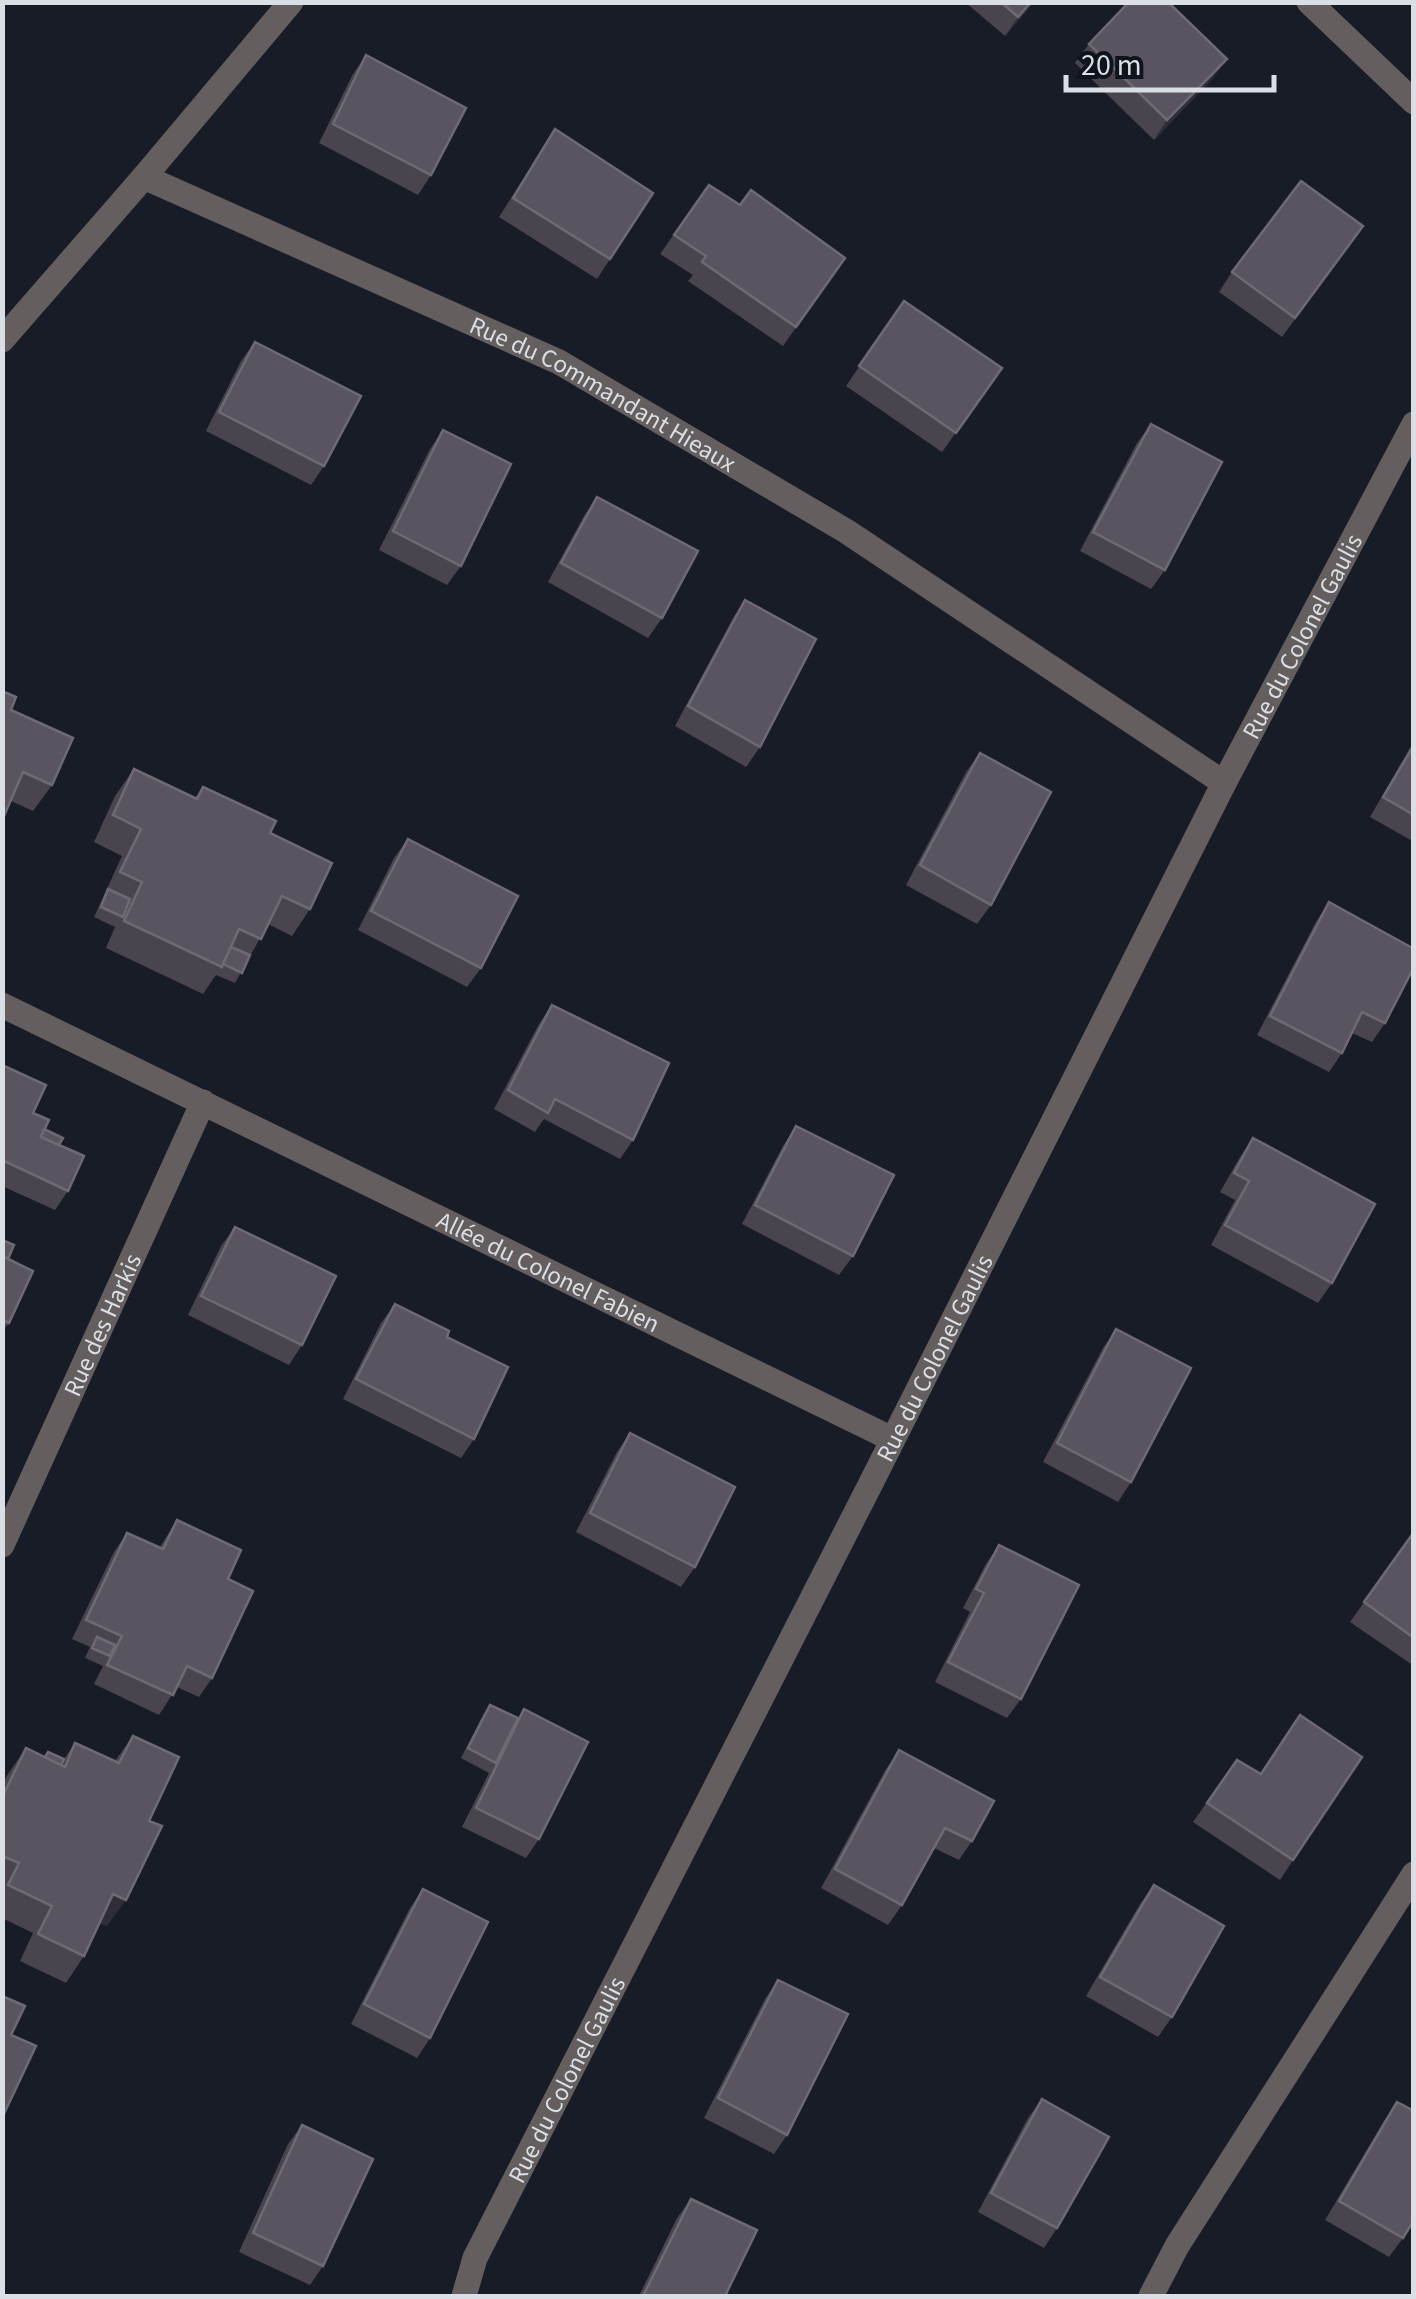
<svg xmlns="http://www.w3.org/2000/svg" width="1416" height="2299" font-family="'Source Sans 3',sans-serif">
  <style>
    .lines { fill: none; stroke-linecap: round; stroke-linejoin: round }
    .minor { stroke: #655e5e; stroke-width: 25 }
    .tertiary { stroke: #655e5e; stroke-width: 25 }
    .wall { fill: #4a444e }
    .shaded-wall { fill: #2f2d37 }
    .building { fill: #59545f; stroke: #6e6a74; stroke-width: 2.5 }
    .labels { text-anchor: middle; stroke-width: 9; stroke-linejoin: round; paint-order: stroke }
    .street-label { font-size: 25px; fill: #dadee5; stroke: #0f131c }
  </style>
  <rect width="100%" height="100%" fill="#181c26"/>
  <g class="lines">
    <!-- minor -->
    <g class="minor">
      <path id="s1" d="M144,177L559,362L846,531L1224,783"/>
      <polyline points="2,340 144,177 291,2"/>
      <path id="s2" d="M2,1005L892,1439"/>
      <path id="s3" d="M2,1545L203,1102"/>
      <path id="s4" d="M464,2296L475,2258L868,1489L1224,783L1414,424"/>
      <polyline points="1151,2296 1177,2246 1414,1874"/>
    </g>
    <!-- tertiary -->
    <polyline class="tertiary" points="1309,2 1414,102"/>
  </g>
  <!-- wall -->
  <g class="wall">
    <polygon points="965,2 1034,2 1005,36"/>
    <polygon points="1089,44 1213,78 1154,140 1075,63"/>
    <polygon points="366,55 431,175 418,195 319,143 353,74"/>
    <polygon points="555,129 610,259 597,279 499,217"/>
    <polygon points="709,185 740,205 845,258 783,346 688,281 693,275 660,254"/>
    <polygon points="1363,226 1282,337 1219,292 1232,272"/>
    <polygon points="904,301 1002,368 942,452 846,386"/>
    <polygon points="255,342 324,466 311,485 206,431 241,361"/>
    <polygon points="1151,424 1165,570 1151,589 1080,551 1137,443"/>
    <polygon points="443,430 461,566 447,585 379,550 430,449"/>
    <polygon points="597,497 662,618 648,638 548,582 584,516"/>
    <polygon points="745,600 760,747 746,767 675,726 732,620"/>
    <polygon points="2,691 11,710 52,785 33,811 11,801 2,819"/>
    <polygon points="1414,741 1414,842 1370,817"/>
    <polygon points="980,753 991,905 977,924 906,885 966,772"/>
    <polygon points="134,769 195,798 203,787 270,833 310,909 292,936 268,924 235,983 216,975 203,994 106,948 115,927 94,917 122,856 94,842 115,796"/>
    <polygon points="408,839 481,968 467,987 358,930 394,858"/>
    <polygon points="1329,902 1385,1023 1372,1042 1352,1033 1342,1053 1329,1072 1257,1035 1316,922"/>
    <polygon points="552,1005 633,1140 620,1159 544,1119 535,1132 494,1109 539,1024"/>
    <polygon points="2,1065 44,1129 59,1145 68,1191 55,1210 2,1186"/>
    <polygon points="796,1126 853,1256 839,1275 742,1224 783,1146"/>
    <polygon points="1253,1138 1332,1283 1318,1303 1211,1245 1235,1200 1220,1192 1240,1157"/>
    <polygon points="235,1227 302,1345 289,1365 188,1315 221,1246"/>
    <polygon points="2,1240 8,1259 9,1323 2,1332"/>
    <polygon points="395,1304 447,1337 474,1439 461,1458 343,1399 381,1323"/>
    <polygon points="1116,1329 1131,1482 1118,1502 1043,1462 1103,1348"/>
    <polygon points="630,1433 695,1567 681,1587 576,1532 617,1452"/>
    <polygon points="177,1520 228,1579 212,1678 199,1697 177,1687 159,1715 94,1684 103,1666 85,1658 90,1647 72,1639 114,1552 127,1533 160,1547"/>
    <polygon points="1414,1532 1414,1666 1350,1622"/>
    <polygon points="999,1545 1021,1699 1007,1718 935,1682 970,1612 963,1608 986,1564"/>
    <polygon points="490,1705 518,1718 524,1709 539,1839 526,1858 462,1827 489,1773 461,1758 483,1715"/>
    <polygon points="133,1736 149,1821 107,1926 100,1923 84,1956 66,1983 20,1961 33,1933 2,1918 2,1785 8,1774 26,1748 44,1757 48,1752 64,1759 75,1743 115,1761"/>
    <polygon points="899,1750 972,1841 959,1860 934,1848 902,1905 888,1925 821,1888 886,1769"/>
    <polygon points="1237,1760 1260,1774 1293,1860 1280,1880 1193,1822"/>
    <polygon points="1154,1885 1172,2017 1158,2037 1086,1996 1140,1904"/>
    <polygon points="423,1889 430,2038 417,2058 351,2024 410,1908"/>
    <polygon points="778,1980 787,2135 774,2154 704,2118 765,1999"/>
    <polygon points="1042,2099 1057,2228 1044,2248 978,2212 1028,2118"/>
    <polygon points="1397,2102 1403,2238 1389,2257 1325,2220 1384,2121"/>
    <polygon points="302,2125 323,2266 310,2285 239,2252 288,2144"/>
    <polygon points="691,2199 725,2296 639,2296 677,2218"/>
  </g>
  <!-- shaded-wall -->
  <g class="shaded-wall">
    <polygon points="1031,2 1034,2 1005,36 1018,17"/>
    <polygon points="1227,59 1213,78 1154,140 1167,120"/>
    <polygon points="113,1894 126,1900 107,1926 95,1921"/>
  </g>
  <!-- building -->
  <g class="building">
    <polygon points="1001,2 1031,2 1018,17"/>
    <polygon points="1129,2 1168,2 1227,59 1167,120 1089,44"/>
    <polygon points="366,55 466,108 431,175 333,124"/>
    <polygon points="555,129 653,193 610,259 513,198"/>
    <polygon points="1301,181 1363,226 1295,318 1232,272"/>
    <polygon points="709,185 740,205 751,190 845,258 796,327 702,262 706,256 674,235"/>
    <polygon points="904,301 1002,368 956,433 859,366"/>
    <polygon points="255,342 361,396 324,466 219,412"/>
    <polygon points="1151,424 1222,462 1165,570 1093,532"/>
    <polygon points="443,430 511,464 461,566 393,531"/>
    <polygon points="597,497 698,551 662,618 561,563"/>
    <polygon points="745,600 816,639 760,747 688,706"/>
    <polygon points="2,691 16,697 11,710 73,738 52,785 23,772 4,816 2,815"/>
    <polygon points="1414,745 1414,815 1383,797"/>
    <polygon points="980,753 1051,792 991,905 920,865"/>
    <polygon points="134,769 197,799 203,787 276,821 270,833 332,863 310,909 282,896 261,939 239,929 222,967 124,921 142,882 120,872 141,829 113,815"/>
    <polygon points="408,839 518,896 481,968 371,911"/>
    <polygon points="108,889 130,899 123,917 101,907"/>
    <polygon points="1329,902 1414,949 1414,967 1385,1023 1362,1012 1342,1053 1270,1016"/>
    <polygon points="231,947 250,955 242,973 223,964"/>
    <polygon points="552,1005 669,1063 633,1140 555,1099 548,1113 508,1090"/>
    <polygon points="2,1065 46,1085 33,1113 49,1120 41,1137 84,1156 68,1191 2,1160"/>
    <polygon points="796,1126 894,1175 853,1256 755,1205"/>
    <polygon points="44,1129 63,1138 59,1145 41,1137"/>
    <polygon points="1253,1138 1375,1204 1332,1283 1225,1225 1249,1181 1234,1173"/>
    <polygon points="235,1227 336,1276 302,1345 201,1296"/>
    <polygon points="2,1240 14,1245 8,1259 2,1256"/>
    <polygon points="2,1256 33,1271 9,1323 2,1320"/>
    <polygon points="395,1304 449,1331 447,1337 508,1367 474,1439 356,1379"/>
    <polygon points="1116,1329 1191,1368 1131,1482 1057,1443"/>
    <polygon points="630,1433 735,1487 695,1567 590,1513"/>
    <polygon points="177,1520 241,1550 228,1579 253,1591 212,1678 187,1666 173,1695 107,1665 122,1636 86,1620 127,1533 163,1549"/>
    <polygon points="1414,1532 1414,1638 1364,1602"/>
    <polygon points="999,1545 1079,1585 1021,1699 948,1662 984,1593 976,1589"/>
    <polygon points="97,1637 115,1645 110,1656 92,1648"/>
    <polygon points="490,1705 518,1718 496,1763 468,1748"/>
    <polygon points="524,1709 588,1742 539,1839 476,1808"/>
    <polygon points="1300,1715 1362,1757 1293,1860 1207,1803 1237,1760 1261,1774"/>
    <polygon points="133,1736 179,1757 149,1821 162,1826 126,1900 113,1894 84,1956 38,1934 52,1906 8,1885 19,1863 2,1856 2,1798 26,1748 65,1767 75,1743 119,1763"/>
    <polygon points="899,1750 994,1801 972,1841 945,1828 902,1905 835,1869"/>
    <polygon points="48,1752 64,1759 61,1765 45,1757"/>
    <polygon points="1154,1885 1224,1926 1172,2017 1100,1977"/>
    <polygon points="423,1889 488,1922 430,2038 364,2004"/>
    <polygon points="778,1980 848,2014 787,2135 718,2098"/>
    <polygon points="2,1996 25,2006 11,2035 36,2046 2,2118"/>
    <polygon points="1042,2099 1109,2137 1057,2228 991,2193"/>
    <polygon points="1397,2102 1414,2111 1414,2220 1403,2238 1339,2201"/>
    <polygon points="302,2125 373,2159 323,2266 253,2233"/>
    <polygon points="691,2199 757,2230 725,2296 643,2296"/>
  </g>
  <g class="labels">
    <!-- street labels -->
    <g class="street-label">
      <text dy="9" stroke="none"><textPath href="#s1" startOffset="508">Rue du Commandant Hieaux</textPath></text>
      <text dy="9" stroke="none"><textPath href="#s4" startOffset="1860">Rue du Colonel Gaulis</textPath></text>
      <text dy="9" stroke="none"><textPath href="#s2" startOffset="608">Allée du Colonel Fabien</textPath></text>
      <text dy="9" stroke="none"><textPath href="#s3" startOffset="242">Rue des Harkis</textPath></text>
      <text dy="9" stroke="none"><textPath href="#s4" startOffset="1050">Rue du Colonel Gaulis</textPath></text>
      <text dy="9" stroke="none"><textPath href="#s4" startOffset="240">Rue du Colonel Gaulis</textPath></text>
    </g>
  </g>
  <!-- border -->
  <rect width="1416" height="2299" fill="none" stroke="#dadee5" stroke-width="10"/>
  <!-- scale -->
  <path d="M1066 75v15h208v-15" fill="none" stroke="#dadee5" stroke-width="5"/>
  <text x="1081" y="75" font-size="30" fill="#dadee5" stroke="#0f131c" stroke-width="8" paint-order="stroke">20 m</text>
</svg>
